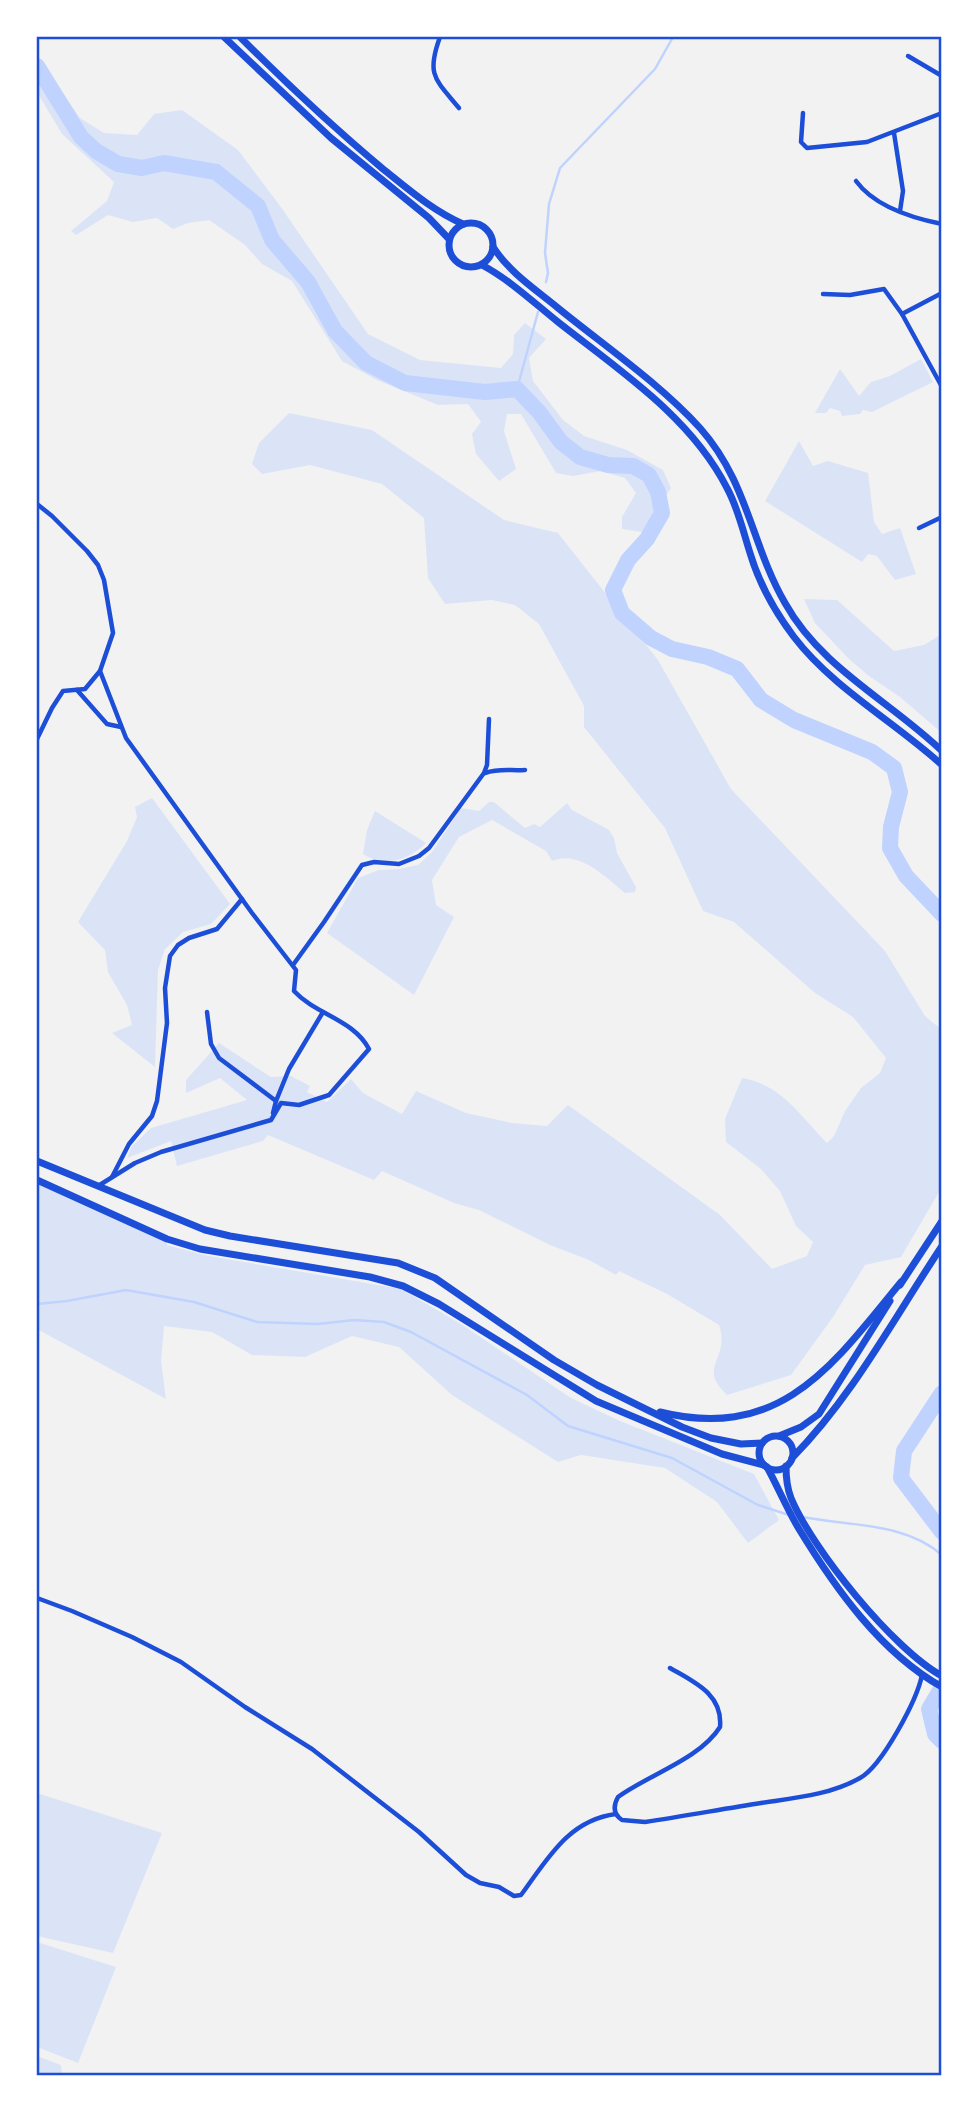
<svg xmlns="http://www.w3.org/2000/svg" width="979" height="2112" font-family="'Noto Sans',sans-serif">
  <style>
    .green { fill: #dbe4f7 }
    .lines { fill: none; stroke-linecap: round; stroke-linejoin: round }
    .stream { stroke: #bfd3fe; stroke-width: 2.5 }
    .river { stroke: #bfd3fe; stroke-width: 16 }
    .minor { stroke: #1d4ed8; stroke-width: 4.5 }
    .trunk { stroke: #1d4ed8; stroke-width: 7 }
    .neatline { fill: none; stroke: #1d4ed8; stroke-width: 2.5 }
  </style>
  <rect width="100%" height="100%" fill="#f2f2f2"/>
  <!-- green -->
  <g class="green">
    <polygon points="37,56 80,118 104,133 137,135 154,114 182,110 238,150 283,210 368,334 420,360 501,368 513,354 514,335 525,323 546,339 529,358 533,381 563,420 584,436 627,450 663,470 671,488 642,532 622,529 622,517 636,493 625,478 601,471 573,476 556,473 521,414 507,414 504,431 516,469 499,481 476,454 472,434 481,422 468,404 438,405 377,380 342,361 292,281 262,264 245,245 209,220 188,223 173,229 157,218 133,222 108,215 76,235 71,231 107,201 114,182 62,134 37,92"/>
    <polygon points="921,359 933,382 872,412 863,410 860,414 842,416 840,411 830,408 826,413 815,413 840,369 859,396 871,382 890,376"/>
    <path d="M289,413L372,430L504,520L558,533L658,660L731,789L885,951L925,1016L942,1030V1187L901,1257L865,1265L833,1317L791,1375L727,1395C696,1366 731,1359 719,1325L667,1294L619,1271L616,1275L589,1260L550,1245L479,1210L454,1203L382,1171L374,1180L268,1135L263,1141L177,1166L171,1141L127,1158L132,1146L151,1128L247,1100L220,1078L186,1093V1080L219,1043L271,1077L291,1076L310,1086L307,1092L327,1102L351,1079L363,1093L402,1114L416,1091L466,1113L512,1123L547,1126L568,1105L720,1215L772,1269L807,1256L813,1242L796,1226L780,1191L761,1169L726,1142L725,1119L742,1078C782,1085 800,1116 827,1143L834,1136L845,1111L861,1088L880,1073L886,1058L853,1017L815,993L734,922L703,911L665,828L584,727V706L539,624L515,605L492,600L445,604L428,578L424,518L382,484L310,465L262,474L252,464L259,443Z"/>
    <polygon points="799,441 813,466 828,461 868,473 874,522 882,534 900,528 916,574 895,580 877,556 868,554 862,562 765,501"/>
    <polygon points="804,599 837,600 894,651 924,645 942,634 942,733 900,697 869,676 849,659 815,623"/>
    <polygon points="152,798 230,904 211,924 183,932 165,949 158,970 155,1067 112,1033 132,1025 127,1005 108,972 105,950 78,922 127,841 137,817 135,807"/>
    <path d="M489,802H494L525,828L534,824L540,827L567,803L572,810L609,830L614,838L617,853L636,887L635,892L625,893C604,876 579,850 552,861L546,851L492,820L459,837L432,880L436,905L454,917L414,995L327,933L358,878L379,870L399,869L418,865L432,852L461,808L479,811Z"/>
    <path d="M375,811L426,843C409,860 385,868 363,854L367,830Z"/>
    <polygon points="37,1180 167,1239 167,1245 204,1255 401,1289 461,1324 571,1398 620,1421 754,1474 779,1520 748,1543 717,1502 665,1468 581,1455 558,1462 452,1395 399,1347 352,1336 305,1357 252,1355 212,1332 164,1326 161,1361 166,1399 37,1329"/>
    <polygon points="37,1793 162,1833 113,1953 37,1936"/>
    <polygon points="37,1942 116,1967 78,2063 37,2047"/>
    <polygon points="37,2056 61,2065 62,2075 37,2075"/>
  </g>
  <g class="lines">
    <!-- stream -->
    <g class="stream">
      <polyline points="546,282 548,273 545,253 549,204 560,168 655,69 673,37"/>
      <polyline points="517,389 538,312"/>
      <polyline points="37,1304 67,1301 126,1290 194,1302 257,1322 318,1324 354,1320 384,1322 411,1332 527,1395 568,1426 672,1458 758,1505 789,1515"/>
      <path d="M803,1517C848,1526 905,1522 942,1555"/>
    </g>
    <!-- river -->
    <g class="river">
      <polyline points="37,66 81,137 96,151 118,164 142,168 164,163 216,172 258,206 272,240 308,282 335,331 366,363 405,383 485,392 517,389 539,412 561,442 580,457 608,465 633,466 649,475 658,492 662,513 647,539 628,560 613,590 622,613 651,638 672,649 708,657 737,669 761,700 794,720 872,752 894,768 900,792 891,827 890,848 906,876 942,914"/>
      <polyline points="942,1393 904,1451 901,1478 942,1532"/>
      <polyline points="942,1687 929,1709 935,1734 942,1741"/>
    </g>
    <!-- minor -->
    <g class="minor">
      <path d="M440,37C426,75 435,79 459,108"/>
      <polyline points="908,56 942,76"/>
      <polyline points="803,113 801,142 807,148 867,142 942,113"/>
      <polyline points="894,133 903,191 900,211"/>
      <path d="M856,181C875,207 912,218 942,224"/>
      <polyline points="823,294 850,295 884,289 902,314 942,387"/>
      <polyline points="902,314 942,293"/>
      <path d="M37,504L52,516L87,551L98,565L104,580L113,633L100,671L126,738L252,913L296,970L294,991C316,1015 353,1019 369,1049L329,1095L299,1105L281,1103L271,1120L161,1152L135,1163L98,1186"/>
      <polyline points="919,528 942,517"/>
      <polyline points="77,690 107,724 121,727"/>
      <polyline points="37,739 52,708 63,691 85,689 100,671"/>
      <path d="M485,773C500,768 510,771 525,770"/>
      <polyline points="293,965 324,922 362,865 374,862 399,864 419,856 429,848 484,773 487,765 489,719"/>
      <polyline points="207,1012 211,1044 219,1058 276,1101 273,1113"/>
      <polyline points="276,1101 289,1069 323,1012"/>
      <polyline points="112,1177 129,1144 152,1116 157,1101 167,1023 165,988 170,956 178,945 189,938 217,929 242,899"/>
      <path d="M37,1598L72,1611L132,1637L181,1662L245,1707L312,1749L419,1832L466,1875L480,1883L499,1887L514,1896L521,1895C547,1860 568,1820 616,1814"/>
      <path d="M670,1668C694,1682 723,1694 720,1727C700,1759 648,1775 618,1797C613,1806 613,1814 622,1820L645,1822C684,1816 723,1809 761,1803C794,1798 830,1795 860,1778C882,1766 917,1700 922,1675"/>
    </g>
    <!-- trunk -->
    <g class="trunk">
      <polyline points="224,37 331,138 429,218 449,239"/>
      <path d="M240,37C286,83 333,127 383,169C408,189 433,211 463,224"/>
      <circle cx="471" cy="245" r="22"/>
      <path d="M493,247C510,273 535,289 558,308C606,347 659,383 700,428C748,482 751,544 785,603C821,668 890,701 942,751"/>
      <path d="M482,265C510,280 533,302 558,322C619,370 691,417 727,488C738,508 743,531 750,553C759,583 775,612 794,637C833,688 895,722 942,765"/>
      <polyline points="37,1161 205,1230 230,1236 398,1263 435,1278 554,1360 597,1385 682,1427 711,1438 741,1444 762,1443"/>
      <polyline points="37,1180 167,1239 200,1249 370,1277 403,1286 439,1304 596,1401 722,1454 764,1465"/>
      <polyline points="900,1285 942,1221"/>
      <path d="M660,1412C781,1442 833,1365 901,1282"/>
      <polyline points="779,1436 801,1427 819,1414 890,1301"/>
      <circle cx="776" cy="1453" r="17"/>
      <path d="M792,1458C853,1396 894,1318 942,1246"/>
      <path d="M786,1466C786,1477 787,1488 791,1498C812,1549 894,1650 942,1676"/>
      <path d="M767,1467C778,1487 787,1509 799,1529C835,1588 881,1653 942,1687"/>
    </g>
  </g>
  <!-- border -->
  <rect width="979" height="2112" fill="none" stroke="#ffffff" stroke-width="77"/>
  <rect x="38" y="38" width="902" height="2036" class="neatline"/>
</svg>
